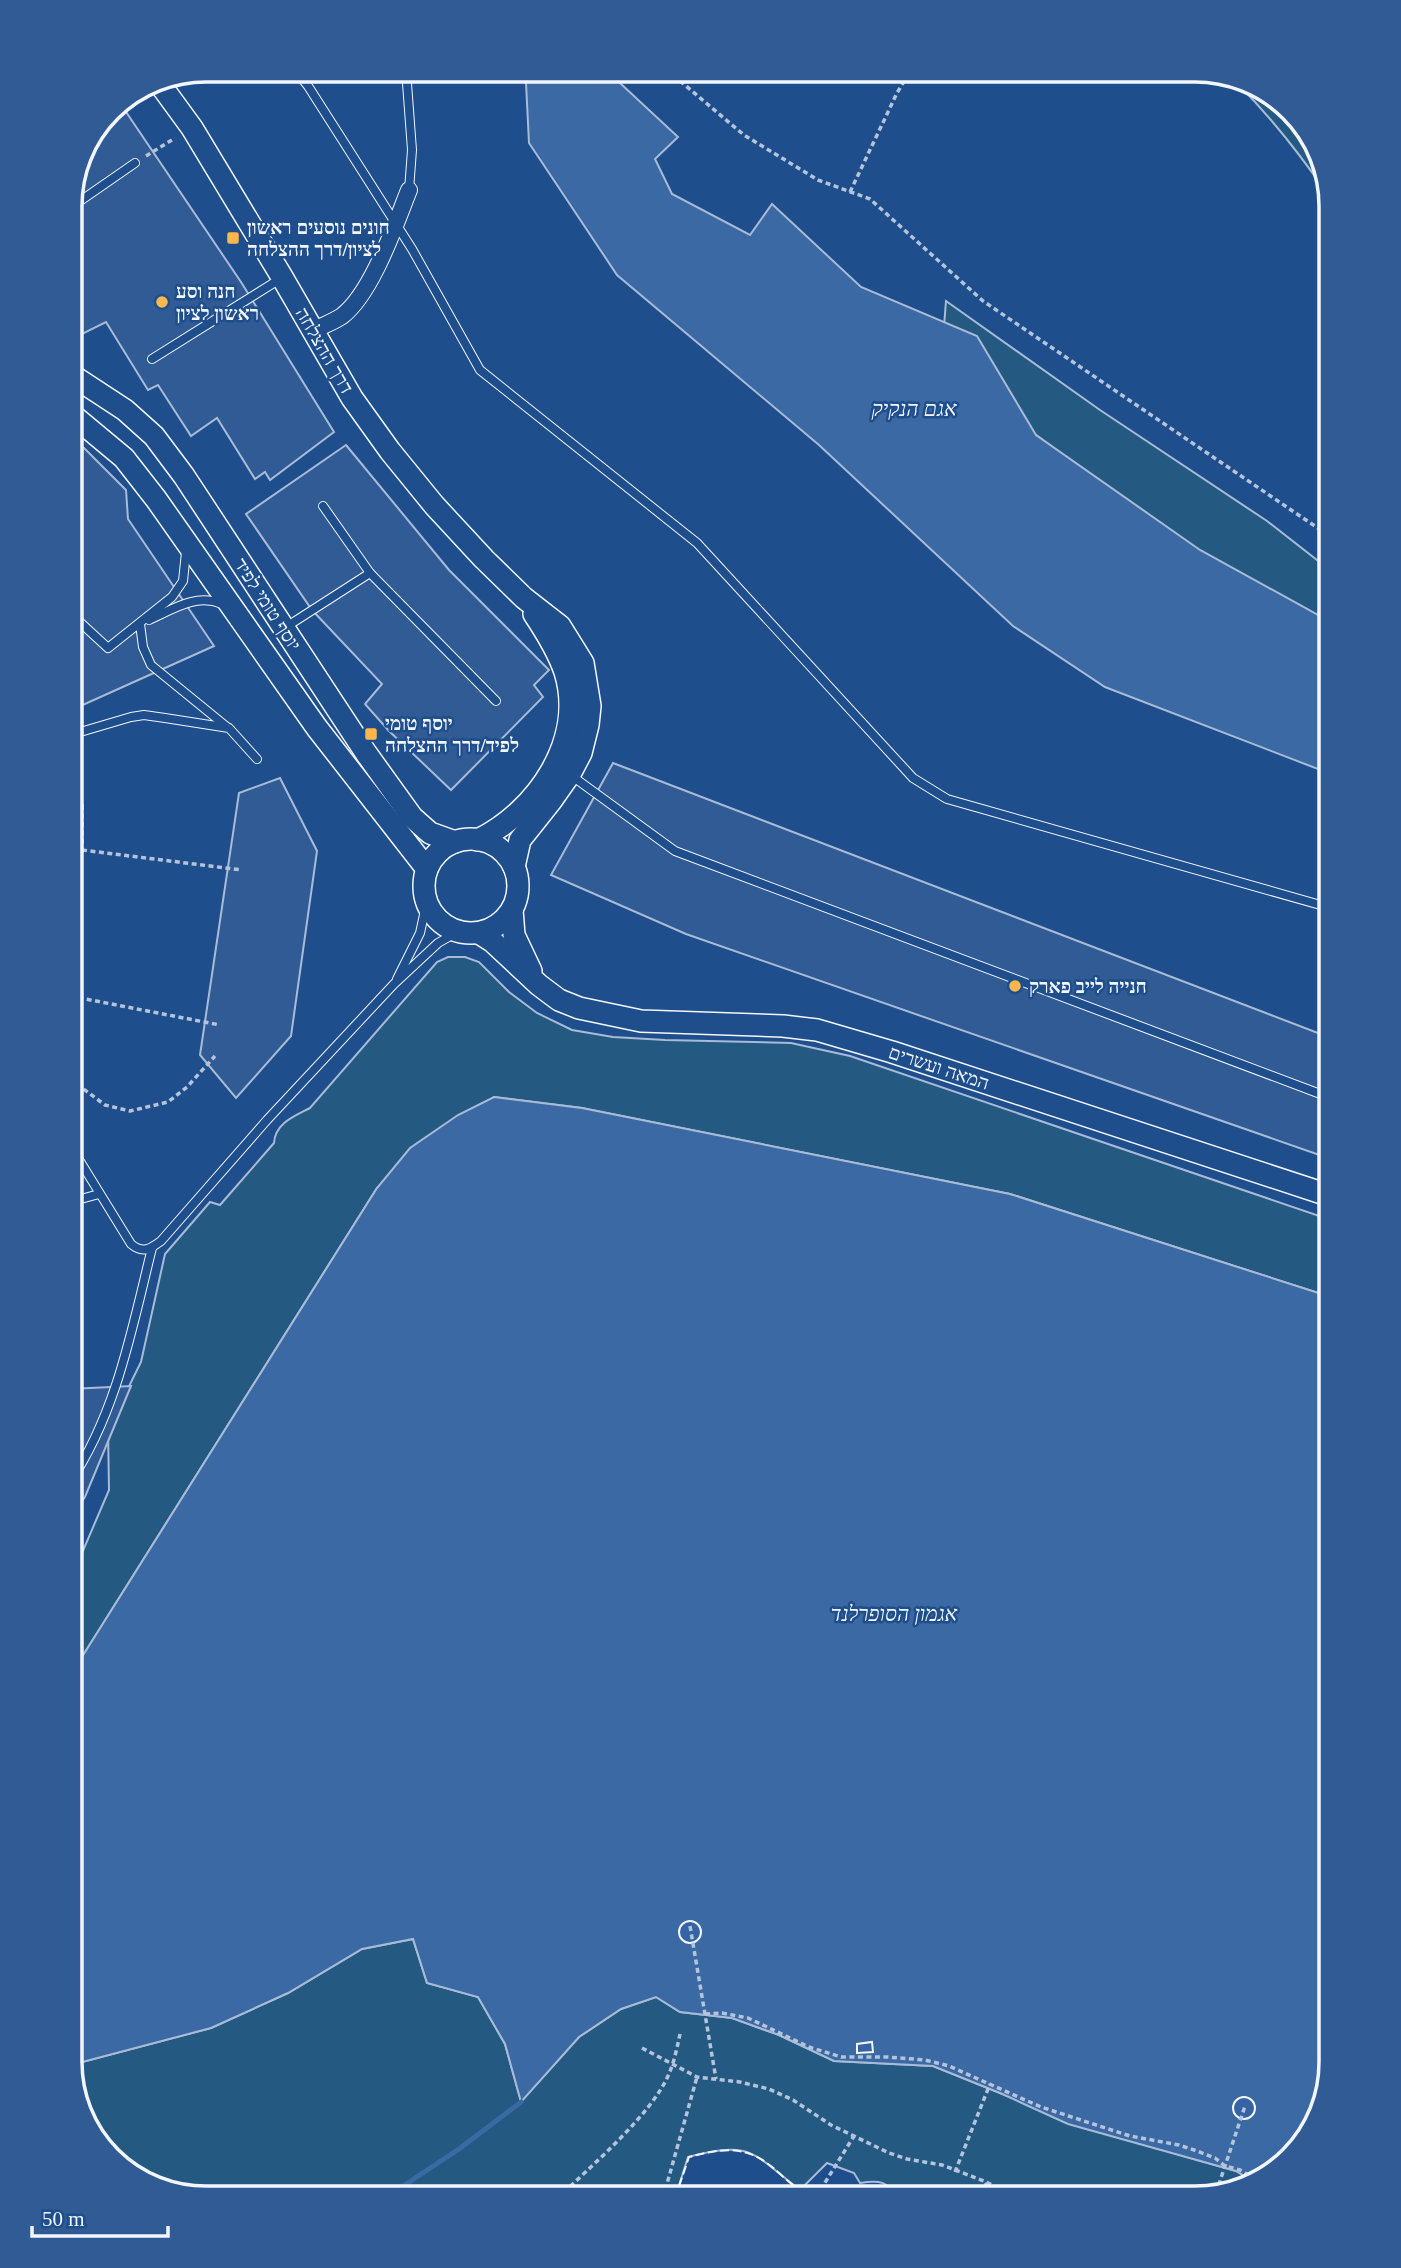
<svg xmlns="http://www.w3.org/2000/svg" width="1401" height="2268" font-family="'Times New Roman',Heebo,serif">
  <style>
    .green { fill: #245a82; stroke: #a8bbd7; stroke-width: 2 }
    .parking { fill: #305b95; stroke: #a8bbd7; stroke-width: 2 }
    .water { fill: #3b69a3; stroke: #a8bbd7; stroke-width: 2 }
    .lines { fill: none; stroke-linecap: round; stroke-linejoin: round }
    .stream { stroke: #3b69a3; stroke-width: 5 }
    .building { fill: #3563a3; stroke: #f2f6ff; stroke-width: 2 }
    .service-casing { stroke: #f2f6ff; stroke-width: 10 }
    .minor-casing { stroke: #f2f6ff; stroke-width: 18 }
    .tertiary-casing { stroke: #f2f6ff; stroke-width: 24 }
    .path { stroke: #b3c4dc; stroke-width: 3.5; stroke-dasharray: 5 3.5; stroke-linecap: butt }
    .service { stroke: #1f4e8c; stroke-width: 8 }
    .minor { stroke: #1f4e8c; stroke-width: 16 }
    .tertiary { stroke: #1f4e8c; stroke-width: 21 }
    .fence { stroke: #f2f6ff; stroke-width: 2; stroke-dasharray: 9 3.5; stroke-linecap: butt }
    .poi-dot { fill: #ffb74d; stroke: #1f4e8c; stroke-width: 2.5 }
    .labels { text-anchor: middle; stroke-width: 5; stroke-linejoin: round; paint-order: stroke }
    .poi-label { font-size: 19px; font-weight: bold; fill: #f2f6ff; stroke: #1f4e8c; text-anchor: start }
    .street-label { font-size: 19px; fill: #f2f6ff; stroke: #1f4e8c }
    .water-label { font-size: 21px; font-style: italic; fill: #f2f6ff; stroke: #1f4e8c }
    .rim { fill: none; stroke: #f2f6ff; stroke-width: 3.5 }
  </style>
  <rect width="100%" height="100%" fill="#1f4e8c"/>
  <!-- green -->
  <g class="green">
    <path d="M1235,81L1271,93L1317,145L1328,195C1300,154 1270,116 1235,81Z"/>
    <polygon points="946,301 1100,410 1267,521 1331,571 1331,645 1288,621 941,365"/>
    <path d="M448,957H465L479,962L509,992L537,1013L572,1030L613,1037L665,1040L791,1043L850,1056L1331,1220V1297L1010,1194L582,1108L494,1097L377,1188L70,1676V1581L109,1490L108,1429L141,1362L165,1254L210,1202L220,1205L274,1143C275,1123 295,1116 310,1108L437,962Z"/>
    <path d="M413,1939L427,1983L478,1997L505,2044L521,2101L579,2037L621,2009L656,1997L680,2012L732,2018L779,2035L834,2061L933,2066L1000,2093L1170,2152L1236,2171L1256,2183L1195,2198H902C886,2183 883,2179 860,2183L854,2173L827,2163L800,2190C752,2153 752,2140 688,2157L675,2198H197L131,2175L84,2123L71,2065L211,2028L288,1993L362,1949Z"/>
  </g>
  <!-- parking -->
  <g class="parking">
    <polygon points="120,103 241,282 334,432 270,480 265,472 255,479 217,418 191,436 158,385 148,390 106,322 76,337 70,334 70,197 81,154 110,110"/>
    <polygon points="70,438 84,448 126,490 128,519 214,646 76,708 70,701"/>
    <polygon points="346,445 449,570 549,670 534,685 543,697 451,790 389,731 365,704 382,684 312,610 246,514"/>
    <polygon points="613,763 1331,1038 1331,1159 686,934 551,875"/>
    <polygon points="280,778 317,851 291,1036 236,1098 200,1055 239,793"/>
    <polygon points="131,1386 85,1497 70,1517 70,1389"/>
  </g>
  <!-- water -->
  <g class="water">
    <polygon points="535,70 606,70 678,137 655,159 672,194 750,235 772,204 861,287 977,336 1036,435 1200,550 1331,622 1331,774 1105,687 1013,626 819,445 617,275 529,143 526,83"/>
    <polygon points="494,1097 582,1108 1010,1194 1331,1297 1331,2062 1313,2130 1256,2183 1236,2171 1068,2124 1000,2093 933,2066 834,2061 779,2035 732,2018 680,2012 656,1997 621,2009 579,2037 521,2102 505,2044 478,1997 427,1983 413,1939 362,1949 288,1993 211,2028 71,2065 70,1676 377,1188 410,1148 458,1115"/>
  </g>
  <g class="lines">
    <!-- stream -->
    <polyline class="stream" points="385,2198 459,2149 521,2102"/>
  </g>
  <!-- building -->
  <g class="building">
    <circle cx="690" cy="1932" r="11"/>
    <polygon points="872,2042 873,2052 857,2053 857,2044"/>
    <circle cx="1244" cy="2108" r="11"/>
  </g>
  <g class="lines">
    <defs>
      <g id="service">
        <polyline points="295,70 308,86 412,249 480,370 697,543 913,778 947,799 1331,908"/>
        <polyline points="406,70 412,150 409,190"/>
        <polyline points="70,208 135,163"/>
        <polyline points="152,359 280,279"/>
        <polyline points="323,506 370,573 496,701"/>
        <polyline points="70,613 108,648 172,597 183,581 186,552"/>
        <path d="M149,620C173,609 196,593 222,604"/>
        <polyline points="140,624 143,647 151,665 227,727"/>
        <polyline points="286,627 370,573"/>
        <polyline points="70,735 131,717 144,715 165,718 229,728 257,759"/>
        <polyline points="572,776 675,851 1331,1098"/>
        <polyline points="397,979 420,933 427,901"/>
        <path d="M70,1145L131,1244C143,1254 150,1249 161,1241L267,1120L394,984L438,943L459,931"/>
        <polyline points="70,1202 99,1194"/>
        <path d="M70,1482C117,1412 132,1328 152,1248"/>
      </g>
      <path id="minor" d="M312,331C322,326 333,322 342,316C372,293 395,225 409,190"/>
      <g id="tertiary">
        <polyline points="157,80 192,128 282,277 352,398 390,451 434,505 484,559 524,598 560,626 583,663 590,706 588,725 581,753 570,774 551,801 520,840 514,867"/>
        <polyline points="70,374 125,410 154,436 184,476 366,753 412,817 430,833 455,842"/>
        <polyline points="70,413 124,458 156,499 317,728 427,869"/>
        <circle cx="471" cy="886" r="47"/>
        <path d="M478,840C537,811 586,740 565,672C558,651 546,632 534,614"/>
        <polyline points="512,910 514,935 531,971"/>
        <polyline points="479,933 493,942 539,985 559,1000 579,1008 641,1021 783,1026 817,1030 892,1052 1331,1196"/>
      </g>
    </defs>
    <!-- service casing -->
    <use href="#service" class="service-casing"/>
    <!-- minor casing -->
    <use href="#minor" class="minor-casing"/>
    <!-- tertiary casing -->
    <use href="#tertiary" class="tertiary-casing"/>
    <!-- path -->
    <g class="path">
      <polyline points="667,70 744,135 818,180 870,199 983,301 1331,537"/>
      <polyline points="146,156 175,138"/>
      <polyline points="850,192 897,93 911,70"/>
      <polyline points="82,850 242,870"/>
      <polyline points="70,928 82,850 82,805 70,807"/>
      <polyline points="70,996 220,1025"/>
      <polyline points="70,1079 105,1105 130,1111 168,1102 187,1087 215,1056"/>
      <polyline points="690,1926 716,2079"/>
      <polyline points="705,2014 722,2013 748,2018 809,2047 841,2057 887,2057 925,2060 949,2066 1041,2107 1130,2136 1179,2145 1197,2151 1215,2158 1225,2166 1240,2170 1259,2181"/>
      <polyline points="642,2048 697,2077 740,2082 769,2089 793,2100 831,2125 889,2153 907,2159 942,2165 984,2181 1017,2198"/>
      <polyline points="955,2172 990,2084"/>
      <polyline points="985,2183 997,2198"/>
      <polyline points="1216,2193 1245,2106"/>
      <polyline points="816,2197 854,2136"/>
      <path d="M558,2198C591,2166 650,2116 668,2076C674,2063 677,2048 680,2034"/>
      <polyline points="663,2198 697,2077"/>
    </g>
    <!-- service -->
    <use href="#service" class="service"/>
    <!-- minor -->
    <use href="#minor" class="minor"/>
    <!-- tertiary -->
    <use href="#tertiary" class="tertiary"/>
    <!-- fence -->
    <path class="fence" d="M675,2198L689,2157C727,2147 749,2145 779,2173C791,2184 804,2195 821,2198"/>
  </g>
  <!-- markers -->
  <g class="poi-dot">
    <rect x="226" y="231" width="14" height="14" rx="3.5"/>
    <circle cx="162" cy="302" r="7"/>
    <rect x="364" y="727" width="14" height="14" rx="3.5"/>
    <circle cx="1015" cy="986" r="7"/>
  </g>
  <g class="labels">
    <!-- poi labels -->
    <g class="poi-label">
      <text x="247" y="234">חונים נוסעים ראשון<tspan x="247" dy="22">לציון/דרך ההצלחה</tspan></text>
      <text x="176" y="298">חנה וסע<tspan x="176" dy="22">ראשון לציון</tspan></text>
      <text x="385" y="730">יוסף טומי<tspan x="385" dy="22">לפיד/דרך ההצלחה</tspan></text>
      <text x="1029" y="993">חנייה לייב פארק</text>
    </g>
    <!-- street labels -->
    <g class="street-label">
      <text transform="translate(325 350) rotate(60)" y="7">דרך ההצלחה</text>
      <text transform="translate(268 604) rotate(57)" y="7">יוסף טומי לפיד</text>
      <text transform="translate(939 1067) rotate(18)" y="7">המאה ועשרים</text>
    </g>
    <!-- water labels -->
    <g class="water-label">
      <text x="914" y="416">אגם הנקיק</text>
      <text x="894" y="1621">אגמון הסופרלנד</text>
    </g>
  </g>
  <!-- crop -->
  <path d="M0 0H1401V2268H0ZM206 82H1195A124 124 0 0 1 1319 206V2062A124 124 0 0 1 1195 2186H206A124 124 0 0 1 82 2062V206A124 124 0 0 1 206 82Z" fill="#305b95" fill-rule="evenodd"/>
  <path class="rim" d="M206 82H1195A124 124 0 0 1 1319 206V2062A124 124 0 0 1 1195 2186H206A124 124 0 0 1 82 2062V206A124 124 0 0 1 206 82Z"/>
  <!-- scale -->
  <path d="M32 2226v10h136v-10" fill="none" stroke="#f2f6ff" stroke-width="3.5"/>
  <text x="42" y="2226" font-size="21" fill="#f2f6ff" stroke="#1f4e8c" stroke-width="5" paint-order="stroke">50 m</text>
</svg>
